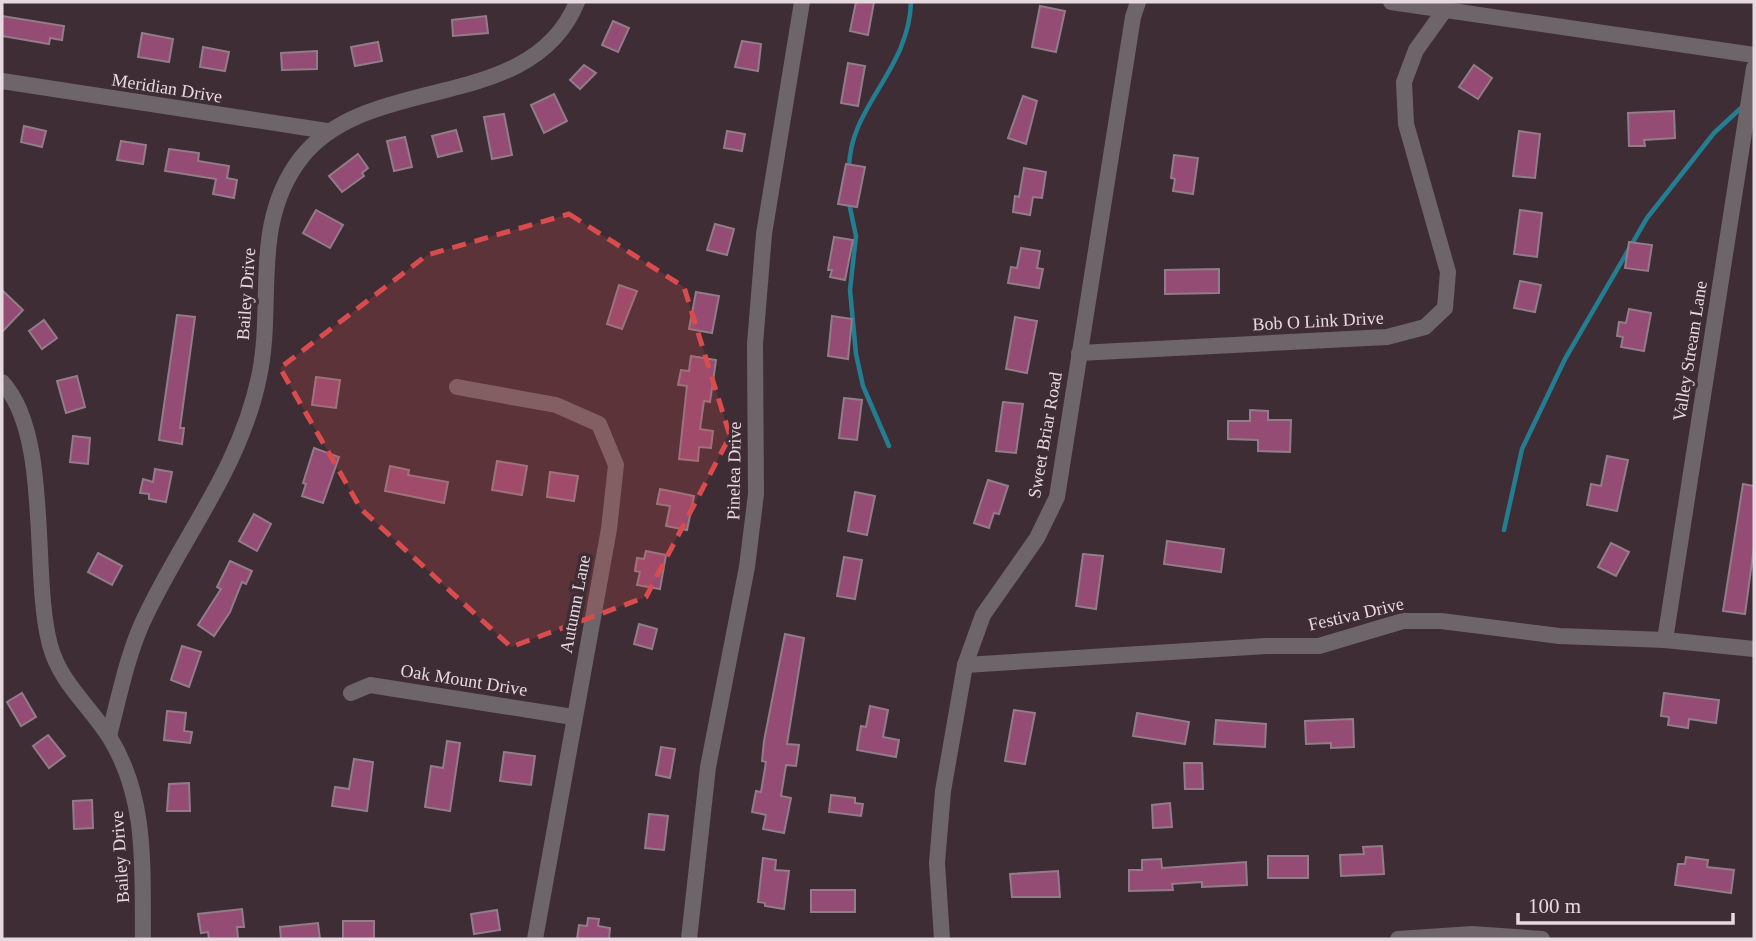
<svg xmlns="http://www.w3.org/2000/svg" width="1756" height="941" font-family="'Times New Roman',serif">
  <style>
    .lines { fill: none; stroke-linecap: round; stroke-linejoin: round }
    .stream { stroke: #237e92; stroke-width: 4.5 }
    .building { fill: #944c74; stroke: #917c87; stroke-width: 2 }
    .minor { stroke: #6e656a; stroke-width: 16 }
    .marked { fill: #d94c4d; fill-opacity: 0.2; stroke: #d94c4d; stroke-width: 5; stroke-dasharray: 14 9; stroke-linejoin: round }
    .labels { text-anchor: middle; stroke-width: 7; stroke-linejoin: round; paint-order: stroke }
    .street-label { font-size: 18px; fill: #e6dae0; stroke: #3f2d36 }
  </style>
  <rect width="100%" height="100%" fill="#3f2d36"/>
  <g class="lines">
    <!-- stream -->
    <g class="stream">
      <path d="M849,169C849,106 909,71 911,2"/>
      <polyline points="849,203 856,236 850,290 856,354 863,386 889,446"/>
      <polyline points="1504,530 1522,449 1565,359 1647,218 1714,133 1742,107"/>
    </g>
  </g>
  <!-- building -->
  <g class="building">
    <polygon points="856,2 874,2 868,35 850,31"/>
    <polygon points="1040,6 1065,11 1056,52 1032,47"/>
    <polygon points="2,16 64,26 62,40 50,38 49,44 2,36"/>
    <polygon points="486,16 488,33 453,36 452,20"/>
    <polygon points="613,21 629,28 618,52 602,45"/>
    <polygon points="142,33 173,39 169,62 138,57"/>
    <polygon points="742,41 761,44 758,71 735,67"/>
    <polygon points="378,42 382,61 355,66 351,47"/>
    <polygon points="203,47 229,52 225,71 200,67"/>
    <polygon points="317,51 317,69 282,70 281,53"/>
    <polygon points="848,63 865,66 858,106 841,103"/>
    <polygon points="584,65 596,73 580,89 570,80"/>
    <polygon points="1474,65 1492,78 1478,99 1459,87"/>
    <polygon points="554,94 567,121 544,133 531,105"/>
    <polygon points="1023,96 1037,101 1026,144 1008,138"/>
    <polygon points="1674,111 1675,138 1644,140 1645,146 1629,146 1628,113"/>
    <polygon points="504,114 512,155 492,159 484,117"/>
    <polygon points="24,126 46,131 42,147 21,142"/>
    <polygon points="456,130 462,151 438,157 432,136"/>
    <polygon points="727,131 745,134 742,151 724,148"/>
    <polygon points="1519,131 1540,134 1535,178 1513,176"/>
    <polygon points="405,137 412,167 394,171 387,141"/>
    <polygon points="121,141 146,145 143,164 117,160"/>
    <polygon points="169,149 199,153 198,161 229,166 227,178 237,180 234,198 213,194 216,179 165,171"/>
    <polygon points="358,154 368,168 362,173 364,176 342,192 329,176"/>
    <polygon points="1174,155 1198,158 1193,194 1173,191 1175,179 1171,178"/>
    <polygon points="846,164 865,167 857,207 838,204"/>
    <polygon points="1024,168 1046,172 1042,198 1033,197 1030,215 1013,212 1015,196 1019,197"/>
    <polygon points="316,210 343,225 330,248 303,233"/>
    <polygon points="1520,210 1542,213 1537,257 1514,254"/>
    <polygon points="715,224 734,229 727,255 707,250"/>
    <polygon points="834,237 853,240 845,280 830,277 832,270 828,270"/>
    <polygon points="1629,242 1652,245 1648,271 1625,268"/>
    <polygon points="1021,248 1040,251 1037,268 1043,269 1039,288 1008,283 1011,267 1017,268"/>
    <polygon points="1219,269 1219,293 1165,294 1165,270"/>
    <polygon points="1520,281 1541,285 1535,312 1514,308"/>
    <polygon points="619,285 637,291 622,329 607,324"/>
    <polygon points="2,290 23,310 2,332"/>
    <polygon points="696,292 719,296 712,333 689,329"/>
    <polygon points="1629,309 1651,313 1644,351 1621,347 1623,337 1617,336 1619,322 1626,323"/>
    <polygon points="177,315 195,317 180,428 184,428 182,444 159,440"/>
    <polygon points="832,316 852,319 848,359 828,356"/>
    <polygon points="1015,317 1037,321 1027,373 1006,369"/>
    <polygon points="44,320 57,338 42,349 29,331"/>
    <polygon points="691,356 716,360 710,402 704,401 700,429 713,431 711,448 699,447 698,461 679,459 687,386 678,385 681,370 689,371"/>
    <polygon points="77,376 85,407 66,413 57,381"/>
    <polygon points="316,377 340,380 336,408 312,405"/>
    <polygon points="844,398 862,400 857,440 839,438"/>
    <polygon points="1003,402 1023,404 1016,453 996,451"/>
    <polygon points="1250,410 1268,411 1268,420 1291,420 1290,452 1258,451 1258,440 1228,439 1228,421 1250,421"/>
    <polygon points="73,436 90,438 88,464 70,462"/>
    <polygon points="314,448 339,457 323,503 302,496 306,484 303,483"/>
    <polygon points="1607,456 1628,460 1617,511 1587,505 1591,484 1601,486"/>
    <polygon points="497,461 527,466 522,495 492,490"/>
    <polygon points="390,466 409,470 408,475 448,482 444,503 385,491"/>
    <polygon points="155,469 172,472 166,502 149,499 149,494 140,493 143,479 153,482"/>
    <polygon points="550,472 578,476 574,501 547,497"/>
    <polygon points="988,480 1008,486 999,514 994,513 989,528 974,523"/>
    <polygon points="1743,484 1754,486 1754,547 1745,614 1723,611"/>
    <polygon points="660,489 694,496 687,530 666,526 670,506 657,504"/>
    <polygon points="855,492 875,496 867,535 848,531"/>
    <polygon points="254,514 271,524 257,551 239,541"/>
    <polygon points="1167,541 1224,549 1221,572 1164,564"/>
    <polygon points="1611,543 1629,552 1616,576 1598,567"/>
    <polygon points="646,551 666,555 660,589 637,585 640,572 635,571 637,558 644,559"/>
    <polygon points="98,553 122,566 112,585 88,572"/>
    <polygon points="1083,554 1103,556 1096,609 1076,606"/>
    <polygon points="844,557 862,560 855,599 837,596"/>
    <polygon points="230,561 252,571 246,584 242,582 230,612 214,636 198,625 221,589 217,587"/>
    <polygon points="639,624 657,629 652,649 634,644"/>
    <polygon points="785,634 804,638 787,744 799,745 796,766 786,765 781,796 791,798 784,833 763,829 766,815 752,812 756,791 761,792 766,762 762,761 764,741"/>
    <polygon points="182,646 201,652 189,687 171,680"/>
    <polygon points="22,693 36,717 21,726 7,702"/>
    <polygon points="1664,693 1719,700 1716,723 1689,719 1688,728 1668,725 1669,717 1661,716"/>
    <polygon points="870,706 888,710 883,737 899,740 896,757 857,750 861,726 866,727"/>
    <polygon points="1014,710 1035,713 1025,764 1005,761"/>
    <polygon points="167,711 186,713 184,731 192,732 190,743 164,740"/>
    <polygon points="1137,713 1189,722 1185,744 1133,736"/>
    <polygon points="1353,719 1354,747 1331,748 1331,743 1306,744 1305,721"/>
    <polygon points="1216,720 1266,724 1265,747 1214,744"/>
    <polygon points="48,735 65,756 49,768 33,746"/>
    <polygon points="447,741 460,743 450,811 425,807 431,766 443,768"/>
    <polygon points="661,747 675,749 670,778 656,775"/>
    <polygon points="504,752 535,756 531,785 500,781"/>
    <polygon points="354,759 373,762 367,811 332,806 335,787 349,789"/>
    <polygon points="1184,763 1202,763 1203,789 1185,789"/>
    <polygon points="189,783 190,811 167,811 169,784"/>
    <polygon points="831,795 855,798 855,803 863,804 861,816 829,812"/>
    <polygon points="92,800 93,828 74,829 73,801"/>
    <polygon points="1170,803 1172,827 1153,828 1152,805"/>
    <polygon points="649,814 668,816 664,850 645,848"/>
    <polygon points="1382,846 1384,874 1341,876 1340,855 1364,854 1363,847"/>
    <rect x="1268" y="856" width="40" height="22"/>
    <polygon points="1686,857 1708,860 1707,867 1734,870 1731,893 1675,885 1678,864 1685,864"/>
    <polygon points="763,858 776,860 775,870 789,871 784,909 765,906 765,903 758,902"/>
    <polygon points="1161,859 1162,868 1246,862 1247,885 1202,887 1202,882 1172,884 1173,890 1129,891 1129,870 1142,870 1142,860"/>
    <polygon points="1058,871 1060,897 1012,897 1010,874"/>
    <rect x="811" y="890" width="44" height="22"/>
    <polygon points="242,909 244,927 237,927 238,939 209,939 208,932 201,933 198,914"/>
    <polygon points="497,910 500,930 474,934 471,914"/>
    <polygon points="588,918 599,919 598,926 610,928 609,939 577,939 579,925 587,926"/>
    <rect x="343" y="921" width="31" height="18"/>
    <polygon points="318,923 320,939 281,939 280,927"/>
  </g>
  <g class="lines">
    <!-- minor -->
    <g class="minor">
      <polyline points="1391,2 1754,55"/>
      <polyline points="2,81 327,131"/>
      <polyline points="1079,353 1387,337 1425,327 1445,308 1448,272 1406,124 1404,82 1416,50 1444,11"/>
      <path d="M2,382C52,436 31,575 50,645C60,683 90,706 110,738C148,800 142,870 143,939"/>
      <polyline points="457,387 556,405 599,424 616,465 609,529 535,939"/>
      <polyline points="1665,640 1754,68"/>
      <polyline points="965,665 1266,646 1319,646 1403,621 1441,621 1559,636 1665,640 1754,649"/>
      <polyline points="351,693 370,685 573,717"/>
      <path d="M109,736C119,697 128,651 146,615C185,533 240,468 259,377C275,303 250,224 301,158C369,71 531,115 577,2"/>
      <polyline points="689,939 708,767 747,567 756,494 755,344 764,234 802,2"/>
      <polyline points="942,939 937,863 943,791 965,665 983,615 1037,538 1057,497 1133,17 1138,2"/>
      <polyline points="1398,939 1472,934 1542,939"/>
    </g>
  </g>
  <!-- marked area -->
  <path class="marked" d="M569,214L684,287L730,436L646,597L511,647L361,509L280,368L427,255Z"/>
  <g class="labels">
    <!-- street labels -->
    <g class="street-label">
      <text transform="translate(167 88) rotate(9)" y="6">Meridian Drive</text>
      <text transform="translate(246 294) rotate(-86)" y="6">Bailey Drive</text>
      <text transform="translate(1318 321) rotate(-3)" y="6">Bob O Link Drive</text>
      <text transform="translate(1690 351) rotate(-81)" y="6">Valley Stream Lane</text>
      <text transform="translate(1045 435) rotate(-80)" y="6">Sweet Briar Road</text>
      <text transform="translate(734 471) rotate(-89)" y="6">Pinelea Drive</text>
      <text transform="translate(575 604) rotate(-79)" y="6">Autumn Lane</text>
      <text transform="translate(1356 614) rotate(-13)" y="6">Festiva Drive</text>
      <text transform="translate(464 680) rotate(9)" y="6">Oak Mount Drive</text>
      <text transform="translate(120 857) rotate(-94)" y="6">Bailey Drive</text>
    </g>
  </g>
  <!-- border -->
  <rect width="1756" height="941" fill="none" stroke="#e6dae0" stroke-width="7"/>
  <!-- scale -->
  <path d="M1518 913v10h215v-10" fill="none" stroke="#e6dae0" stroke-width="3.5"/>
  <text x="1528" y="913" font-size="21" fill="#e6dae0" stroke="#3f2d36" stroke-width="5" paint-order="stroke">100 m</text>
</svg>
